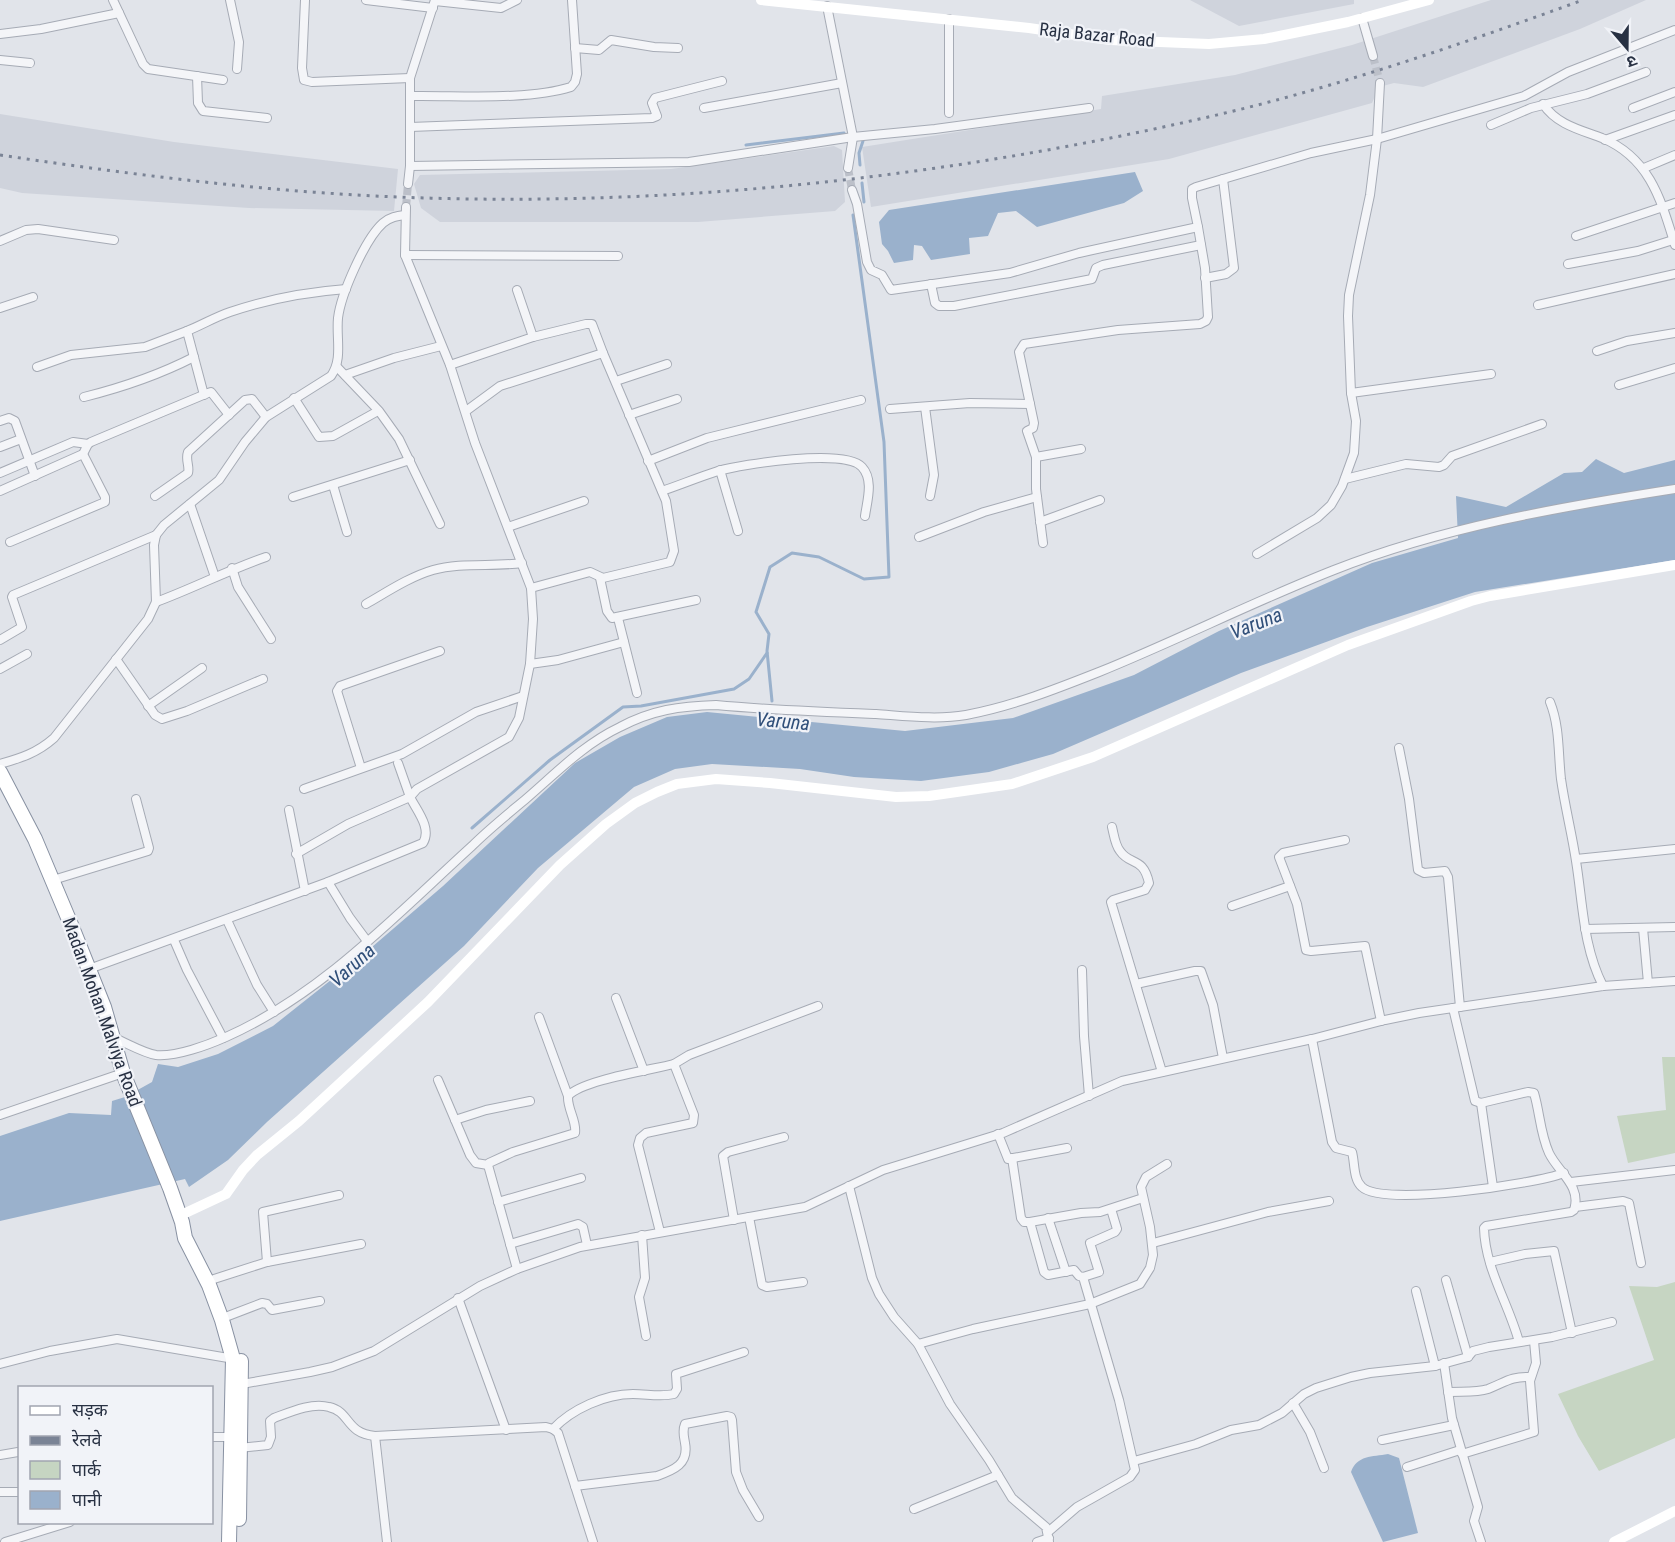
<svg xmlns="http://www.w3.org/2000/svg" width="1675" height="1542" font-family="'Roboto Condensed','Noto Sans Devanagari',sans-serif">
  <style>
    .built { fill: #cfd3dc }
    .green { fill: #c6d5c2 }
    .water { fill: #9ab1cc }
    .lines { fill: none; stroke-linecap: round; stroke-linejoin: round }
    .stream { stroke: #9ab1cc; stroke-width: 3 }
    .street-tunnel { stroke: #bcc0c9; stroke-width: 8; stroke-dasharray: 8 4; stroke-linecap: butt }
    .street-casing { stroke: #a6abb5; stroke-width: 10 }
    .highway-casing { stroke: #8891a2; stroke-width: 16 }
    .street { stroke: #f4f5f8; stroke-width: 8 }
    .secondary { stroke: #fff; stroke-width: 10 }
    .highway { stroke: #fff; stroke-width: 14 }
    .rail { stroke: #7a8395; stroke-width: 3; stroke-dasharray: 3 6; stroke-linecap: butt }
    .labels { text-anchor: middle; stroke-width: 4.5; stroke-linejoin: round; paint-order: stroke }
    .street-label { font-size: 18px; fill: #283143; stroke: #f1f3f8 }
    .water-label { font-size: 20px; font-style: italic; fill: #304f79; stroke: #f1f3f8 }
  </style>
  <rect width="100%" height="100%" fill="#e1e4ea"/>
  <!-- built -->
  <g class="built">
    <polygon points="1190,0 1354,0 1354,4 1239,26"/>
    <polygon points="1491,0 1646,0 1580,29 1423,87 1394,83 1379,87 1372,103 1169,159 871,207 862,147 1101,109 1102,96 1235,75 1352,45"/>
    <polygon points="0,114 174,142 398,169 394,211 249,208 22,193 0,188"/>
    <polygon points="834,146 842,150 845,202 835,211 698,222 440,222 421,208 414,184 420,175 671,169"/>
  </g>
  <!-- green -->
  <g class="green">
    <polygon points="1662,1057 1675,1057 1675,1153 1628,1163 1617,1116 1666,1110"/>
    <polygon points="1675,1282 1675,1438 1599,1471 1578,1436 1558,1394 1654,1360 1629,1286 1657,1287"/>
  </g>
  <!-- water -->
  <g class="water">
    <polygon points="1135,172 1143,191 1124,203 1037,227 1016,211 998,213 988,236 969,238 970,254 931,260 922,246 914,245 913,260 894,263 888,251 882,244 879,222 889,210"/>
    <polygon points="1596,459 1624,473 1675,460 1675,560 1475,592 1367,627 1241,673 1053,754 989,772 921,781 854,777 800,769 712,764 675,769 634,787 538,868 464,946 267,1122 228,1160 189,1187 185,1179 0,1221 0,1136 69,1113 111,1115 112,1101 125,1097 152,1082 158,1064 178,1067 218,1054 273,1026 365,953 443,886 575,763 620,737 667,717 707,712 905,731 1013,718 1134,675 1219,631 1372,563 1458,538 1456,496 1506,507 1564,473 1582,472"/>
    <path d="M1388,1454L1399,1458L1418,1533L1383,1542L1351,1472C1357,1455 1372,1457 1388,1454Z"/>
  </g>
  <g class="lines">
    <!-- stream -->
    <g class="stream">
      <polyline points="746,145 844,133"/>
      <polyline points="860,165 859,153 863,141"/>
      <polyline points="862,183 864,202"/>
      <polyline points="772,701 767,651 769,634 756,612 770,567 792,553 819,557 864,579 889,577 884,442 853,215"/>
      <polyline points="472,828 550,760 623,707 641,706 734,689 749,679 767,653"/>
    </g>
    <!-- street-tunnel -->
    <g class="street-tunnel">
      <polyline points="1373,56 1380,83"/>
      <polyline points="848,168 852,190"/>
      <polyline points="406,207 408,184"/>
    </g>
    <defs>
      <g id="street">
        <polyline points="113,0 143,64 148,69 223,80"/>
        <polyline points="230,0 239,42 237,69"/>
        <polyline points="305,0 302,68 304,80 312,82 410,78"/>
        <polyline points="366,0 433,8"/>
        <polyline points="435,0 410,78 410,166 689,162 853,137 935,129 1089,108"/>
        <polyline points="435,1 501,8 517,0"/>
        <polyline points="827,6 853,137 848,168"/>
        <polyline points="1362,18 1373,56"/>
        <polyline points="0,34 41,29 119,13"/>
        <polyline points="575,48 599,50 611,40 654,47 678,48"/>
        <polyline points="0,60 30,63"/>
        <polyline points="197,76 198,103 203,111 267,118"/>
        <path d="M410,96C457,95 526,101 571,87L575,82L577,74L572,0"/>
        <path d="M1543,104C1557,125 1581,130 1602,138C1650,158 1661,200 1675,245"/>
        <polyline points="704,108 842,83"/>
        <polyline points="1633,108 1675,92"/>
        <polyline points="949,113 949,19"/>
        <polyline points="1491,125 1531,108 1587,94 1646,72"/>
        <polyline points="410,127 652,118 657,116 652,103 655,98 722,81"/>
        <polyline points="1605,140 1675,115"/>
        <polyline points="1644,168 1675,155"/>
        <polyline points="408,184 410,166"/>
        <polyline points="852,190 857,204 867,262 871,270 882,275 891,290 1010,273 1079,253 1198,227 1192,198 1192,189 1196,187 1311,153 1377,139 1524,96 1568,72 1675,30"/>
        <polyline points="1576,236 1675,203"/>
        <polyline points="0,241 26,230 38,229 114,240"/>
        <polyline points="405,255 618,256"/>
        <polyline points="1568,264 1638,251 1673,240"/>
        <polyline points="1205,278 1226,274 1234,268 1223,179"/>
        <polyline points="931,284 935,303 939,306 954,306 1092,279 1096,268 1103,265 1201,245"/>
        <polyline points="1538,305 1675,274"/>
        <polyline points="0,308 33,297"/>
        <path d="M187,331C202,325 215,317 230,312C268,299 307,292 346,289"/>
        <polyline points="533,337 586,324 592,324 603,353"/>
        <polyline points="1597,351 1627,341 1675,333"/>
        <polyline points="450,365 533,337 517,290"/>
        <polyline points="37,367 71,355 145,347 187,331 204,395"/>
        <polyline points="337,367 379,411 399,439 440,524"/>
        <polyline points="345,375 394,358 441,346"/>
        <polyline points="616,381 667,364"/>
        <polyline points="1619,385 1675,368"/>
        <polyline points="1351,393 1491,374"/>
        <path d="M84,397C124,387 157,376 194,357"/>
        <polyline points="294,398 319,437 333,436 378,411"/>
        <polyline points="925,407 934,475 930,496"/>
        <polyline points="890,409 970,403 1030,404"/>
        <polyline points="466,411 500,386 603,353 666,501 674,551 670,562 603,578 590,572 531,588"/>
        <polyline points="629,415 677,399"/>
        <polyline points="0,421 9,418 15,421 35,476"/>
        <polyline points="0,447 21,439"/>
        <polyline points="1036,457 1081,449"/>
        <polyline points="648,461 707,438 861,400"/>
        <polyline points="720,470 738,531"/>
        <polyline points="0,473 73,442 88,444"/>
        <polyline points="1345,479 1406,464 1439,467 1444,465 1452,456 1542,424"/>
        <polyline points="333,485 347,532"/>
        <polyline points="0,491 83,454 88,444 91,442 208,393 211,392 229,415"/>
        <path d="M662,491C680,485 699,477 718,471C743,464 845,448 862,467C874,480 867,501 865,516"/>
        <path d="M155,496L188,473C190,466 185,460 188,452L245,400L252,399L266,417"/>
        <polyline points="293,497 410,460"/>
        <polyline points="190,504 215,577"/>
        <polyline points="1040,522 1100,500"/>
        <polyline points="508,527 584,501"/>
        <polyline points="919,537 984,512 1037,497"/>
        <polyline points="10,542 105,502 105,497 83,454"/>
        <polyline points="1043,543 1036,489 1036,457 1027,431 1033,428 1034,423 1019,352 1024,344 1118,330 1200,324 1206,321 1208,317 1205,268 1198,227"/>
        <polyline points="1257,554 1317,518 1331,505 1342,486 1354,453 1356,421 1351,393 1348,316 1349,295 1370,195 1377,139 1380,83"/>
        <polyline points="232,568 238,587 271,639"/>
        <polyline points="600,578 607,611 612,618 696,600"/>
        <path d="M156,602C194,588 228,570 266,557"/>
        <path d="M366,604C387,592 409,577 433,570C461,562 493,567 522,563"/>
        <polyline points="618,618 637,693"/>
        <polyline points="0,640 22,627 12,597 13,595 156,535"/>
        <polyline points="116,659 155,715 162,719 187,711 263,679"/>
        <polyline points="530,664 558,660 624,642"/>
        <polyline points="0,669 27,654"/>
        <path d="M1550,702C1560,727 1558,753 1561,779C1565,807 1572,834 1576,861C1583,904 1583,947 1603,986"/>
        <polyline points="148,706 202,668"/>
        <polyline points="1399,748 1409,799 1418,870 1424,873 1445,871 1448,877 1460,1007"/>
        <path d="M0,764C21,758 37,753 54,738L148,619L156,602L154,545L156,535L164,525L219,480L245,442L266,417L331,376C343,359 336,339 338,318C341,294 365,239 383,223C390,217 397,216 405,215"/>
        <polyline points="361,768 337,691 340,686 440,651"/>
        <polyline points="304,789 402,754 476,712 523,696"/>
        <polyline points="289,810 305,891"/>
        <path d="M1112,827C1114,835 1115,845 1120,851C1130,866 1143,856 1149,883L1145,890L1113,900L1111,902L1162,1072"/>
        <polyline points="1345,840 1283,853 1279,857 1297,904 1306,950 1311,951 1365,946 1381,1021"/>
        <polyline points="296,854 348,824 410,797 398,763"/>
        <polyline points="1576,859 1675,849"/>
        <polyline points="53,880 148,851 149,848 136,799"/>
        <polyline points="328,882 350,918 367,941"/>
        <polyline points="1232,906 1290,886"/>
        <polyline points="227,920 257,985 274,1012"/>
        <polyline points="1643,928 1648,983"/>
        <polyline points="1585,929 1675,927"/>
        <polyline points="174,940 187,970 223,1038"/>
        <path d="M89,969L328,882L423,843C432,828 417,811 410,797L417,789L509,737L519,718L530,664L533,619L531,588L475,443L450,365L405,255L406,207"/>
        <polyline points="1082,970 1084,1036 1089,1096"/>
        <polyline points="1136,984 1195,971 1201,971 1213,1005 1223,1058"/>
        <polyline points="616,998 644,1071"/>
        <path d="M1453,1008L1475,1101L1481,1103L1528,1092L1534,1093C1540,1113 1540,1133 1549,1153C1558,1172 1582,1186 1574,1210L1571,1212L1486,1226L1484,1228C1485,1269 1509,1304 1519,1342"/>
        <polyline points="539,1017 568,1096"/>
        <path d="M114,1038C127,1043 143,1053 156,1055C176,1057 208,1045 226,1037C321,995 396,915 472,846C489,829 508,814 527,798C556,773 584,744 620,727C652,710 680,706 716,705C769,710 823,712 876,714C905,716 937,720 966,715C1013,706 1056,689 1099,672C1178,640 1255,601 1334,570C1443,527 1560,507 1675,489"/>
        <path d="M1312,1039L1332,1142L1336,1148L1352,1152C1355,1163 1353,1179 1362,1187C1383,1207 1535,1184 1564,1173"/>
        <polyline points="438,1080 470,1155 476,1163 488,1165"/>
        <polyline points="1481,1103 1493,1187"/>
        <polyline points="0,1115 123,1073"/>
        <polyline points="455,1120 486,1110 530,1101"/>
        <polyline points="998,1134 1008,1159 1067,1148"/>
        <polyline points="1012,1158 1021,1218 1024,1222 1030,1222"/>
        <polyline points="1571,1182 1675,1170"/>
        <polyline points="849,1186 872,1278 879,1294 894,1317 918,1344 950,1404 989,1460 1012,1498 1046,1527 1049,1542"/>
        <polyline points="498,1202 581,1178"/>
        <polyline points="1575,1207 1623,1201 1629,1203 1641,1263"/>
        <polyline points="749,1217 762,1285 767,1287 803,1282"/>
        <polyline points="1048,1218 1066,1272"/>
        <polyline points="734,1220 723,1156 728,1152 784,1137"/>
        <polyline points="660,1232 638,1145 640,1138 646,1133 693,1123 694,1115 674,1064 689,1055 818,1006"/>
        <polyline points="642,1235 645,1278 639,1297 646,1336"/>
        <polyline points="1153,1243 1268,1212 1329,1201"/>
        <polyline points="510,1244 578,1224 583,1227 587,1245"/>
        <polyline points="267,1262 263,1212 339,1195"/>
        <polyline points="1490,1262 1525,1254 1554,1251 1572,1333"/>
        <path d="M517,1269L488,1165L489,1163L513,1152L575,1133C577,1121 567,1109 568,1096C582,1080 651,1070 674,1064"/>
        <polyline points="1083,1277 1099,1272 1090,1243 1115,1232 1117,1229 1111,1209"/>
        <polyline points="214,1279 267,1262 361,1244"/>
        <polyline points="1446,1280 1468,1357"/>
        <polyline points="1416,1291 1435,1366"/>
        <polyline points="458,1298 506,1430"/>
        <polyline points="228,1316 262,1303 267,1304 272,1310 320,1301"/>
        <polyline points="918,1344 973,1329 1090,1304 1140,1284 1150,1268 1153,1255 1150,1227 1141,1187 1146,1177 1167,1164"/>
        <polyline points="1444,1363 1452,1418 1478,1507 1474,1521 1481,1542"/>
        <polyline points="0,1364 50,1351 117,1339 234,1359"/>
        <polyline points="242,1384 310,1372 332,1367 374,1351 480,1286 517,1269 580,1247 805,1207 883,1170 1003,1133 1122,1081 1312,1039 1385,1020 1419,1013 1603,986 1675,981"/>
        <path d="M1448,1392C1460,1391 1476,1393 1488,1389C1504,1383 1511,1376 1530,1377"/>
        <polyline points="1293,1403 1310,1432 1324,1468"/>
        <path d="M553,1429C572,1409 605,1394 633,1394C647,1394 661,1397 674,1394L677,1389L676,1374L744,1352"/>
        <polyline points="375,1436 387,1542"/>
        <polyline points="212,1437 232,1437"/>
        <polyline points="1382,1440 1454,1425"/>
        <path d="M239,1448L268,1445L271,1437L270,1421L274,1418C290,1412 312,1402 329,1407C351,1412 345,1433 375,1436L546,1427L553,1429L558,1433L593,1542"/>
        <polyline points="1462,1454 1534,1432 1530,1381 1536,1363 1534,1341"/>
        <polyline points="0,1455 18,1452"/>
        <polyline points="1134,1461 1196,1444 1231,1430 1259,1425 1282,1413 1304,1394 1316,1388 1351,1377 1370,1373 1435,1366 1468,1357 1473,1351 1489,1347 1552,1337 1612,1322"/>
        <polyline points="1407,1467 1460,1450"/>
        <path d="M575,1486L657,1476C674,1470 689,1464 685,1443C684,1436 682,1431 685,1424L727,1416L731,1417L732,1420L736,1472L743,1490L759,1517"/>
        <polyline points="0,1492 20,1492"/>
        <polyline points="914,1509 998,1475"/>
        <polyline points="1048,1532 1077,1507 1130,1477 1135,1470 1119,1400 1083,1277 1079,1276 1074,1270 1048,1275 1044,1272 1030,1222 1081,1213 1100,1212 1143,1198"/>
        <polyline points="5,1542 70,1522"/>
        <polyline points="1037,1542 1049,1538"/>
      </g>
      <g id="highway">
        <polyline points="0,772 35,839 72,927 104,1007 123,1073 170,1188 182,1222 185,1238 209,1285 222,1320 233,1359 229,1542"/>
        <polyline points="239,1519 241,1361"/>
      </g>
    </defs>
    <!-- street casing -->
    <use href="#street" class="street-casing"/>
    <!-- highway casing -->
    <use href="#highway" class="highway-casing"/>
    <!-- street -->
    <use href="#street" class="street"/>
    <!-- secondary -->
    <g class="secondary">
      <polyline points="761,0 1029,28 1110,40 1209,44 1264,39 1348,22 1429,0"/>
      <polyline points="179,1216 226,1194 243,1170 257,1155 299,1121 428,1002 560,865 606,824 635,803 657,792 677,784 716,779 770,783 896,797 929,796 1012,784 1093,757 1348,645 1471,601 1490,596 1675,565"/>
      <polyline points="1614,1542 1675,1511"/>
    </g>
    <!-- highway -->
    <use href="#highway" class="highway"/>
    <!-- rail -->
    <path class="rail" d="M0,155C141,176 283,194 426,198C693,206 961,175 1221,114C1344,85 1464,43 1583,0"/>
  </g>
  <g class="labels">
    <!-- street labels -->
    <g class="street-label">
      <text transform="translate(1097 35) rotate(6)" y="6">Raja Bazar Road</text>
      <text transform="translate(102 1012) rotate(70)" y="6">Madan Mohan Malviya Road</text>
    </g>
    <!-- water labels -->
    <g class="water-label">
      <text transform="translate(1256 623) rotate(-21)" y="7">Varuna</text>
      <text transform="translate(783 721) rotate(5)" y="7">Varuna</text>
      <text transform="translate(352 965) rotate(-42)" y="7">Varuna</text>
    </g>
  </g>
  <!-- legend -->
  <rect x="18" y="1386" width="195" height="138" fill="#f1f3f8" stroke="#a1a5b0" stroke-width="1.5"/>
  <rect x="30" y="1406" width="30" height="9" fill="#ffffff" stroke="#a1a5b0" stroke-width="1.5"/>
  <text x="72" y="1416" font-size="18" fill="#283143">सड़क</text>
  <rect x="30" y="1436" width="30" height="9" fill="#7a8395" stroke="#a1a5b0" stroke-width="1.5"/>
  <text x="72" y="1446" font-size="18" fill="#283143">रेलवे</text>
  <rect x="30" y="1461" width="30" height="18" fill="#c6d5c2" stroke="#a1a5b0" stroke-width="1.5"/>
  <text x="72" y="1476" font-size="18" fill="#283143">पार्क</text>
  <rect x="30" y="1491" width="30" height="18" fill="#9ab1cc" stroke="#a1a5b0" stroke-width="1.5"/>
  <text x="72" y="1506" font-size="18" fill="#283143">पानी</text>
  <!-- north arrow -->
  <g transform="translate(1627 48) rotate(160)" stroke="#f1f3f8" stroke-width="4.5" paint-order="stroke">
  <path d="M0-4.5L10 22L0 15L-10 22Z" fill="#283143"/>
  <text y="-9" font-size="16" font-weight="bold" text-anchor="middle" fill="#283143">उ</text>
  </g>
</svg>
